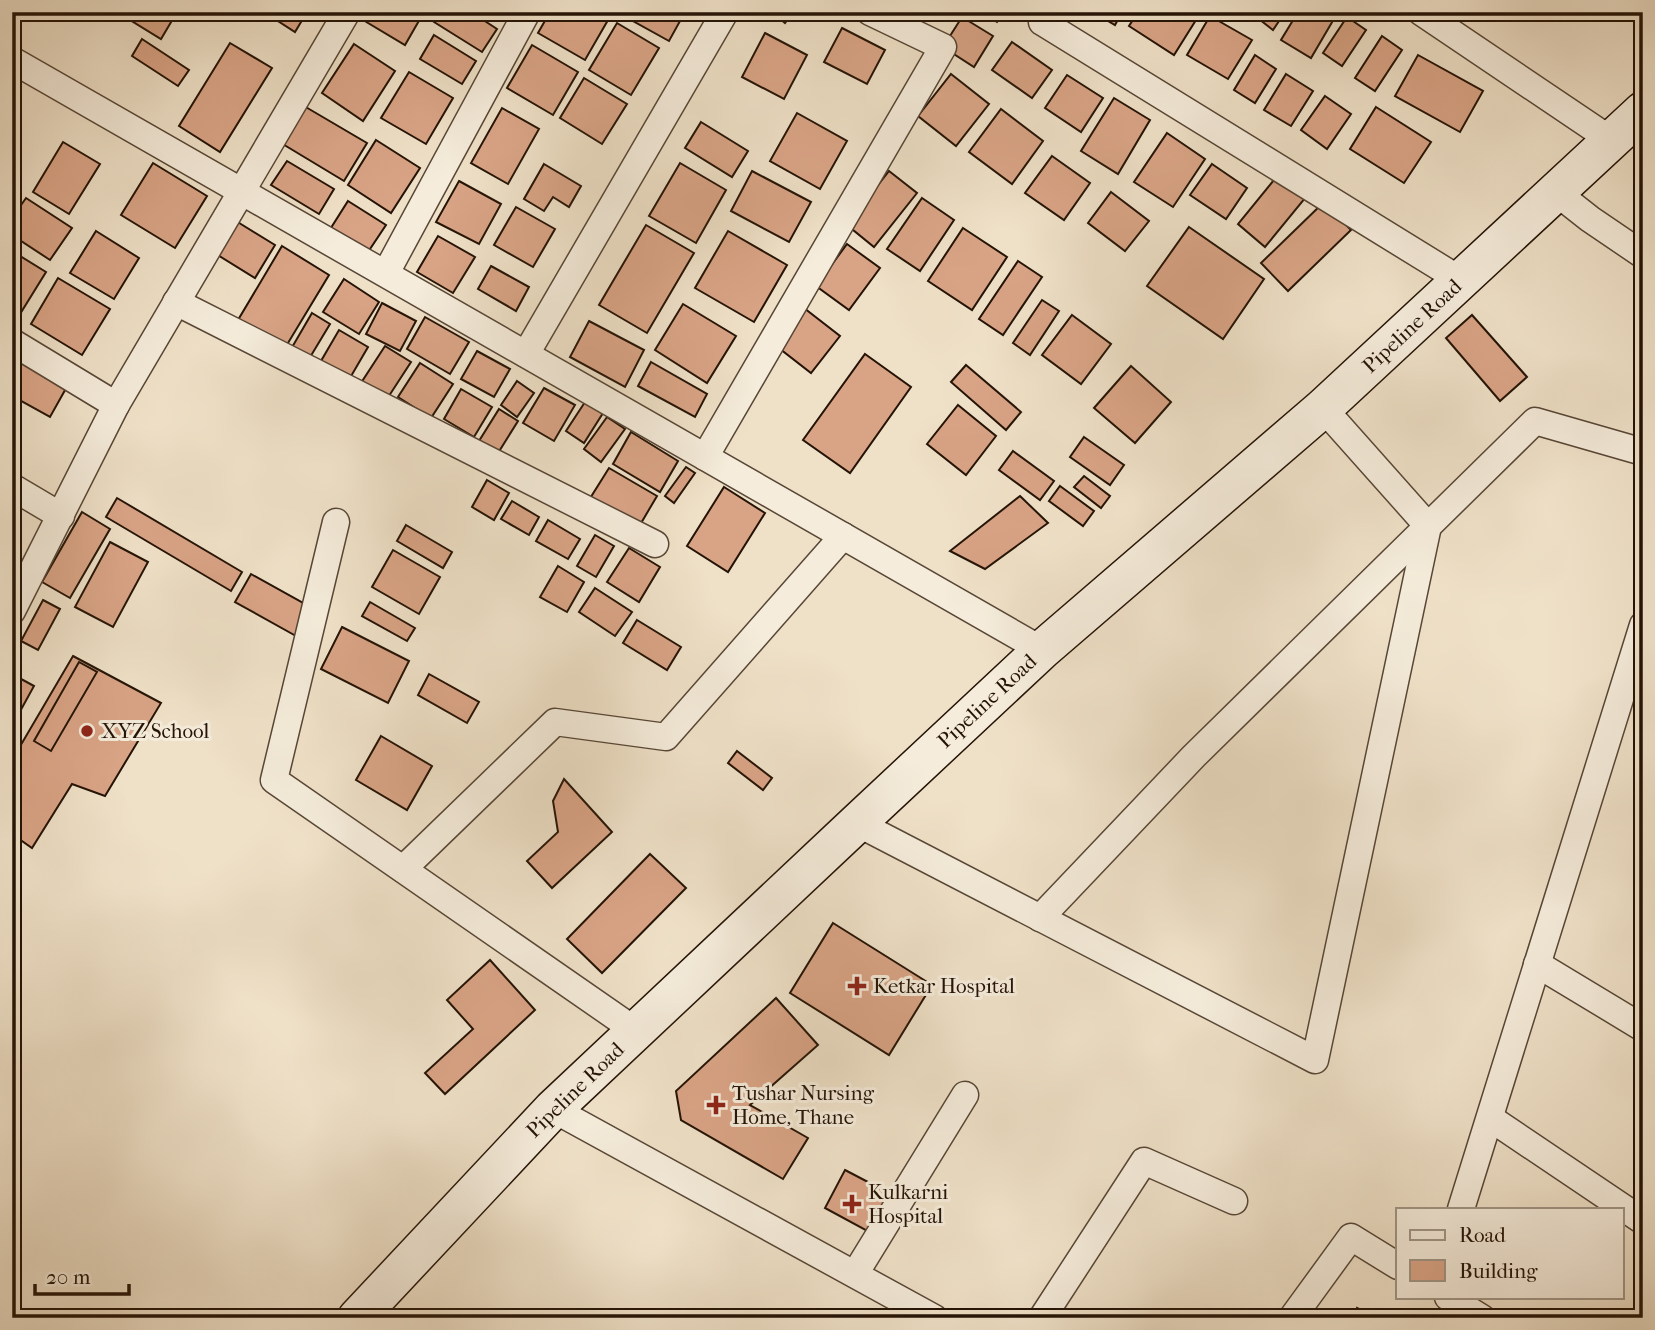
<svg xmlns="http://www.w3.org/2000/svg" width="1655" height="1330" font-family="'IM FELL French Canon',serif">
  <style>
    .building { fill: #d9a486; stroke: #241306; stroke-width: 2 }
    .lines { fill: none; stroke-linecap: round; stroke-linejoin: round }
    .minor-casing { stroke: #574636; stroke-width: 29 }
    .secondary-casing { stroke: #241306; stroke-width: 41 }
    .minor { stroke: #f5ecdb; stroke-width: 26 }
    .secondary { stroke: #f5ecdb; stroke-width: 38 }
    .poi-dot { fill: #8f2418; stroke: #f5ecdb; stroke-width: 2.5 }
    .labels { text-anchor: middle; stroke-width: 6; stroke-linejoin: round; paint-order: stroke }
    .street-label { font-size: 21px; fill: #241306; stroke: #f5ecdb }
    .poi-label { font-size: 21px; fill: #241306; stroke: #f5ecdb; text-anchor: start }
  </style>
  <rect width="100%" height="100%" fill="#efe1c8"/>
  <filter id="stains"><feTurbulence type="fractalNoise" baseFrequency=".00286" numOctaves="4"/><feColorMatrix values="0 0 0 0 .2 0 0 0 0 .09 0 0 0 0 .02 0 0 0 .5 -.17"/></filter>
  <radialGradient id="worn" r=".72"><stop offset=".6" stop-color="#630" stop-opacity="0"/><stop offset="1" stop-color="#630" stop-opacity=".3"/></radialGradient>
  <!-- building -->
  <g class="building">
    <polygon points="117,12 177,12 161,39"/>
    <polygon points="264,12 307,12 295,32"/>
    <polygon points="361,12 424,12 405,45 358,17"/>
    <polygon points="440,12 471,12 497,29 482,52 434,22"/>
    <polygon points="550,12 595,12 608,20 585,60 538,33"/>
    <polygon points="626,12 685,12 669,41 624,16"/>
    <polygon points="772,12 793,12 785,23"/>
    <polygon points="980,12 1003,12 997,22"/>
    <polygon points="1093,12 1122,12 1115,25"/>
    <polygon points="1138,12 1201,12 1174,55 1129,26"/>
    <polygon points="1250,12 1285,12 1273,30"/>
    <polygon points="1298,12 1338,12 1311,58 1281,40"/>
    <polygon points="1210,16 1252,40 1228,79 1187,55"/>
    <polygon points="962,17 993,36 974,67 943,47"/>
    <polygon points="1347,17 1366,30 1342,66 1323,53"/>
    <polygon points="617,23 659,48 631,95 589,70"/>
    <polygon points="842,28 885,50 867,84 824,62"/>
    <polygon points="765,33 807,55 784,99 742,77"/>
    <polygon points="434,35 476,61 462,84 420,59"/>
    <polygon points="1382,36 1402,50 1375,91 1355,78"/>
    <polygon points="142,39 189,70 178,86 132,56"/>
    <polygon points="1012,42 1052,70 1032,98 992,70"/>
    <polygon points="230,43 272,68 220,152 179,126"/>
    <polygon points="354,44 395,71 363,121 322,93"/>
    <polygon points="532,45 578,72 553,115 507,88"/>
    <polygon points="1255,55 1276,69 1255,103 1234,90"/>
    <polygon points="1418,55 1483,91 1460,132 1395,96"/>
    <polygon points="409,72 453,98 426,144 381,118"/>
    <polygon points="951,74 989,104 956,146 918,116"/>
    <polygon points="1286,74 1313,91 1291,126 1264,110"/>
    <polygon points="1067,75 1103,98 1081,132 1045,108"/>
    <polygon points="584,78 627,104 602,144 560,118"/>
    <polygon points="1325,96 1351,114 1327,149 1301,130"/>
    <polygon points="1114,98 1150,120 1118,174 1081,151"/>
    <polygon points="304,106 367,143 344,181 281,143"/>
    <polygon points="1376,107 1431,142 1404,183 1350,149"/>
    <polygon points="502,108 539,129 508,184 471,163"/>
    <polygon points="1001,109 1043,141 1012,184 969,152"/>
    <polygon points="797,113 847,141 820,189 770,161"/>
    <polygon points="701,122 748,151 732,177 685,148"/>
    <polygon points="1167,133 1205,159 1173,207 1134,182"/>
    <polygon points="376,140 420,168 391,213 348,185"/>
    <polygon points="63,142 100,164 69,214 33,192"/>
    <polygon points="1052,156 1090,183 1064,220 1025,193"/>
    <polygon points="287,161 334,189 319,214 271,185"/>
    <polygon points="153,163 207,196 175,248 121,215"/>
    <polygon points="680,163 726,190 696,243 649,216"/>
    <polygon points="544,164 581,186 569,207 553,197 544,211 524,199"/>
    <polygon points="1212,164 1247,188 1226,219 1190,195"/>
    <polygon points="752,171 811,202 789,242 731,211"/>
    <polygon points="889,171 917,193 874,247 847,225"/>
    <polygon points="1278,175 1306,197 1265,247 1238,224"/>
    <polygon points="459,181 501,204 479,244 436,222"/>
    <polygon points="1111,192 1149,221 1125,251 1088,223"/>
    <polygon points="26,198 72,228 50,260 12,235 12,218"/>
    <polygon points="922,198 954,220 920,271 887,249"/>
    <polygon points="348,201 386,225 366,255 329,231"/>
    <polygon points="1324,202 1351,230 1288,291 1261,263"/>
    <polygon points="516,207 555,229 533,267 494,245"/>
    <polygon points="236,221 275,245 255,278 216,254"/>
    <polygon points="646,225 694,253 647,333 599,305"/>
    <polygon points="1189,227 1264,279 1223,339 1147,286"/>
    <polygon points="963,228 1007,257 972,310 928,281"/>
    <polygon points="96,231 139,258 114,299 70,273"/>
    <polygon points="728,231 787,265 754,322 695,288"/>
    <polygon points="438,236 475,257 453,293 417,272"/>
    <polygon points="847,244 880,268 849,310 816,286"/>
    <polygon points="282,246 329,275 285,348 238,320"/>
    <polygon points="12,251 46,272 20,314 12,309"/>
    <polygon points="1018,261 1042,277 1003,335 979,319"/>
    <polygon points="491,266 529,287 516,311 478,289"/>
    <polygon points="58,278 110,309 82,355 31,324"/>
    <polygon points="344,279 379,302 359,334 323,312"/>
    <polygon points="1042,300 1059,311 1030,355 1013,343"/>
    <polygon points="382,303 416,321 400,351 366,334"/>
    <polygon points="683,304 736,336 707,383 655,350"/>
    <polygon points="804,308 840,336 811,373 775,345"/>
    <polygon points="312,313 330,324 309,359 291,349"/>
    <polygon points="1072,315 1111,344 1081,384 1042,355"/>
    <polygon points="1472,315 1527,377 1500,401 1446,338"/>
    <polygon points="425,317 469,342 450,374 407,349"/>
    <polygon points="589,321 644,350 625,387 570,357"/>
    <polygon points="339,330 368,347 350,378 321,361"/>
    <polygon points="385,346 411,362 387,399 361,383"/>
    <polygon points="477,351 510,369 494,397 461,379"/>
    <polygon points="865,354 911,387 850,473 803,440"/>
    <polygon points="23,356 69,383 50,417 12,396 12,376"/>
    <polygon points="651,362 707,394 695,417 638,386"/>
    <polygon points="420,363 453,384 431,418 398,397"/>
    <polygon points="966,365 1021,412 1006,430 951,382"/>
    <polygon points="1131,366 1171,402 1135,443 1094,408"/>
    <polygon points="517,381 534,393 517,417 501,405"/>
    <polygon points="544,388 575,405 554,441 523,423"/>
    <polygon points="461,389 492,407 474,437 444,419"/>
    <polygon points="585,402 603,413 584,443 566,431"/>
    <polygon points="958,405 996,436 966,475 927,444"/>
    <polygon points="499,409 518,421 498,453 479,441"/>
    <polygon points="607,417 625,429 601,462 584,449"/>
    <polygon points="631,432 678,461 660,492 613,464"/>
    <polygon points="1084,437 1124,465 1110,485 1070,457"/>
    <polygon points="1013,451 1054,481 1040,500 999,470"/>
    <polygon points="686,467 695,473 674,503 665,496"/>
    <polygon points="609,468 657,496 637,530 589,500"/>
    <polygon points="1084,476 1110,496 1101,508 1074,487"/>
    <polygon points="487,480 509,493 494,520 472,507"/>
    <polygon points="1060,486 1094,511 1083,526 1049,501"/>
    <polygon points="724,487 765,513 728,572 687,546"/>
    <polygon points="1020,496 1048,523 985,569 950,551"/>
    <polygon points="117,498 242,572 231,591 106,517"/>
    <polygon points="512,501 539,517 529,535 501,519"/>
    <polygon points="82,512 110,529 70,598 42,582"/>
    <polygon points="548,520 580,539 568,559 536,541"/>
    <polygon points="406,525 452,552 443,568 397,541"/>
    <polygon points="595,535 614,546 596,577 577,566"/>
    <polygon points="110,542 148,562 113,627 75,607"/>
    <polygon points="629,548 660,567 639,602 607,582"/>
    <polygon points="393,550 440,577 419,614 372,587"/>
    <polygon points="558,566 584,582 567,612 540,597"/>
    <polygon points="251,574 312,608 296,636 235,602"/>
    <polygon points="595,588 632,612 615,636 579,612"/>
    <polygon points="43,600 60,609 38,650 21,641"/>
    <polygon points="370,602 415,628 407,641 362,616"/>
    <polygon points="637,620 681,647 667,670 623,643"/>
    <polygon points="342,627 409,661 388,703 321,669"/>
    <polygon points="73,656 161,703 105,796 72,784 32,848 12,834 12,760"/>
    <polygon points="79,662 97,672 51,751 34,741"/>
    <polygon points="12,674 34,686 12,726"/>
    <polygon points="429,674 479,702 467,723 418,695"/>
    <polygon points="381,736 432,766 407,810 356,780"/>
    <polygon points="737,751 772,778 763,790 728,763"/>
    <polygon points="564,779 612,832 552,888 527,861 558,832 553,801"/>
    <polygon points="650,854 686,888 602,973 567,939"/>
    <polygon points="833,923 932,985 889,1055 790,993"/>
    <polygon points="490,960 535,1010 445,1094 425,1073 473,1029 447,1000"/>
    <polygon points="776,998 818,1045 750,1105 808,1138 783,1179 681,1120 676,1091"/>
    <polygon points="845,1170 891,1194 871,1233 825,1208"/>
    <polygon points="1357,1308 1377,1318 1353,1318"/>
  </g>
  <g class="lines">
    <defs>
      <g id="minor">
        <polyline points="1049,12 1042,22 1462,281"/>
        <polyline points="1421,12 1611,140"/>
        <polyline points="12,60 1042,650"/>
        <polyline points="1557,193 1590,219 1643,255"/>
        <polyline points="386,273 527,12"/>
        <polyline points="176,302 655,544"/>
        <polyline points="12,342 116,405"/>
        <polyline points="526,354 725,12"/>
        <polyline points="705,457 943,47 870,12"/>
        <polyline points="12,487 61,516"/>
        <polyline points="336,522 274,780 636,1031"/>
        <polyline points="12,611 116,405 347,12"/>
        <polyline points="857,823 1315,1060 1428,526 1323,408"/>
        <polyline points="403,869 555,722 666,737 843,536"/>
        <polyline points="1040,918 1194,756 1535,421 1643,452"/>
        <polyline points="1537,964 1643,1028"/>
        <polyline points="553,1109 934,1318"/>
        <polyline points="1490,1118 1643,1221"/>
        <polyline points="1461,1209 1643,625"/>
        <polyline points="855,1274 965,1095"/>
        <polyline points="1448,1297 1482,1318"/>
        <polyline points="1042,1318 1144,1161 1234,1201"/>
        <polyline points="1292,1318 1351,1237 1398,1266"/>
      </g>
      <polyline id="secondary" points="357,1318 553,1109 857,823 1042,650 1323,408 1643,111"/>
    </defs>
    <!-- minor casing -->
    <use href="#minor" class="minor-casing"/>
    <!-- secondary casing -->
    <use href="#secondary" class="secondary-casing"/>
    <!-- minor -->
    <use href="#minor" class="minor"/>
    <!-- secondary -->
    <use href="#secondary" class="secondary"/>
  </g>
  <!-- markers -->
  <g class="poi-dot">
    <circle cx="87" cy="731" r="7"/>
    <path d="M853.5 975.5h7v7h7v7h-7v7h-7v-7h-7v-7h7z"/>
    <path d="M712.5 1094.5h7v7h7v7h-7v7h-7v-7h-7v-7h7z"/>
    <path d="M848.5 1193.5h7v7h7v7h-7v7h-7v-7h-7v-7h7z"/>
  </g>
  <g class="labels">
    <!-- street labels -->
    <g class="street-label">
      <text transform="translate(1412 326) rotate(-43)" y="7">Pipeline Road</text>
      <text transform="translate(987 701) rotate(-43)" y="7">Pipeline Road</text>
      <text transform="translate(575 1090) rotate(-44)" y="7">Pipeline Road</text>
    </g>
    <!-- poi labels -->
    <g class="poi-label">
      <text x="101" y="738">XYZ School</text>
      <text x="873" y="993">Ketkar Hospital</text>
      <text x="732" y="1100">Tushar Nursing<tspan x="732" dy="24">Home, Thane</tspan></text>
      <text x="868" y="1199">Kulkarni<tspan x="868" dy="24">Hospital</tspan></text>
    </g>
  </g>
  <!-- margin -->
  <rect width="1655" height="1330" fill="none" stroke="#efe1c8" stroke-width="42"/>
  <rect x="14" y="14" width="1627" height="1302" fill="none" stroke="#241306" stroke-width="3.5"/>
  <rect x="21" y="21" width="1613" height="1288" fill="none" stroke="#241306" stroke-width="2"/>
  <!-- legend -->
  <rect x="1396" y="1208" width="228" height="91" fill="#f5ecdb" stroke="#a19586" stroke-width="2"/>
  <rect x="1410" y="1230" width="35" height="10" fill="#f5ecdb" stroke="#a19586" stroke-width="2"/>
  <text x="1459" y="1242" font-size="21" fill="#241306">Road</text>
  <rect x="1410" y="1260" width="35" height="21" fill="#d9a486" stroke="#a19586" stroke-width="2"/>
  <text x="1459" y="1278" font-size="21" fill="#241306">Building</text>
  <!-- scale -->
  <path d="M35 1284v10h94v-10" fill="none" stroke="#241306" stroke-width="3.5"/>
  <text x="46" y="1284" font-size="21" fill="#241306" stroke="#f5ecdb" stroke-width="5" paint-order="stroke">20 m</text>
  <rect width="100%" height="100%" filter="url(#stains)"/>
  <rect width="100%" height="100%" fill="url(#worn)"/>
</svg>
